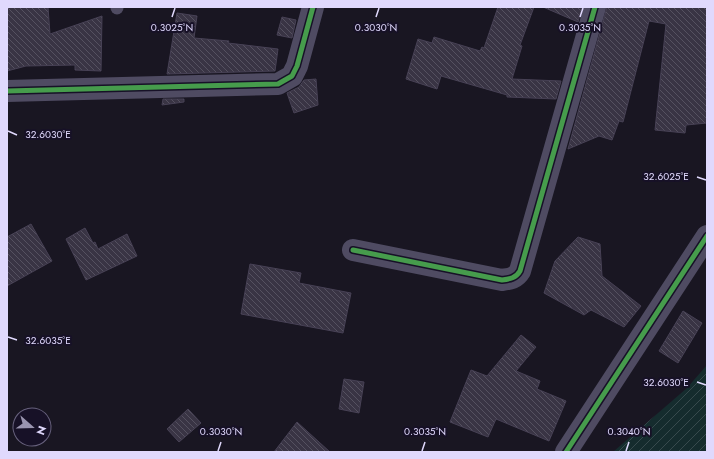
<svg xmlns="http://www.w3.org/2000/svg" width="714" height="459" font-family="Jost,sans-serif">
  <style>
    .garden { fill: url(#garden-furrows) }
    .building { fill: url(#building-back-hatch); stroke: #474155 }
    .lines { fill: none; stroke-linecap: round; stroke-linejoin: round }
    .lane { stroke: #4f4b62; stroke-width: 13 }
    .street { stroke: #4f4b62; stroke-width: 22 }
    .cycleway-casing { stroke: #171127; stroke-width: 8 }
    .cycleway { stroke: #469c4c; stroke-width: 5 }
    .ticks { fill: none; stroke: #e0d9fd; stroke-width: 1.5 }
    .ticks-label { font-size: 10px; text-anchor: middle; fill: #e0d9fd; stroke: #171127; stroke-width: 4; stroke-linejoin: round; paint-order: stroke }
  </style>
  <defs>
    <pattern id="garden-furrows" width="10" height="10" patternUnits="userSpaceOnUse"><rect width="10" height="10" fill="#152c2e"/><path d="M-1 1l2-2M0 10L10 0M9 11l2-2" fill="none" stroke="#374a4d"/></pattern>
    <pattern id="building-back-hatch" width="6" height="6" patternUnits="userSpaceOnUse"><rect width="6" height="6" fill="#393444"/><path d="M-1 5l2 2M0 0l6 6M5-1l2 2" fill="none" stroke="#555160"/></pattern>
  </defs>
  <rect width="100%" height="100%" fill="#191622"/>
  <!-- garden -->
  <polygon class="garden" points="707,365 707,452 613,452 687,388"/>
  <!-- building -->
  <g class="building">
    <polygon points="7,7 48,7 50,34 102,16 101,71 75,70 75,65 26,66 7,71"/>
    <polygon points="498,7 534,7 520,45 522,46 512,79 561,81 556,99 507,97 507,95 441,76 437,89 406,79 418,39 432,43 434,37 480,51 482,47 484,48"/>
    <polygon points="543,7 582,7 578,22"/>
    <polygon points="607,7 707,7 707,123 686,125 685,133 655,130 666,24 649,21 623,122 619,121 612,140 599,136 568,149"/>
    <polygon points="177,13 197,16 194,38 229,41 228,43 278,49 275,71 167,74"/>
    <polygon points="282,17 296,20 292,38 277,35"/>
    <polygon points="316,79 318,105 294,113 287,93 299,87 304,80"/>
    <polygon points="163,99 184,99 184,102 162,105"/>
    <polygon points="31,224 52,261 7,286 7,237"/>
    <polygon points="85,228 93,243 95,242 98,249 127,234 137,256 86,280 66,239"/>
    <polygon points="578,237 600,244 602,276 641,306 624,327 591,310 584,315 544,293 555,261"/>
    <polygon points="250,264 301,273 299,283 351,293 343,333 241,314"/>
    <polygon points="683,311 702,323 678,363 659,351"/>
    <polygon points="521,335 536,347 516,371 540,381 537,389 566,401 549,441 496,419 488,437 450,422 471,370 487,376"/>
    <polygon points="344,379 364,382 359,413 339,409"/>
    <polygon points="188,409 201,423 179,442 167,429"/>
    <polygon points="297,422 330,452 274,452"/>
  </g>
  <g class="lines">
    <!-- lane -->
    <polyline class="lane" points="117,8 117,7"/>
    <!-- street -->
    <g class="street">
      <polyline points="7,91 278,84 292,76 297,66 313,7"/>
      <path d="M353,250L502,280C510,279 516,278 520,271L595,7"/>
      <polyline points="566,452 707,236"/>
    </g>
    <defs>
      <g id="cycleway">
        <polyline points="7,91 278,84 292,76 297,66 313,7"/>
        <path d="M353,250L502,280C510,279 516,278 520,271L595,7"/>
        <polyline points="566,452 707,236"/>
      </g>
    </defs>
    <!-- cycleway casing -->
    <use href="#cycleway" class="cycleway-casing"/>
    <!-- cycleway -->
    <use href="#cycleway" class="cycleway"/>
  </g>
  <!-- ticks -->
  <path class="ticks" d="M172,17L175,8M376,17L379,8M580,17L583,8M8,131L17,135M697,177L706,180M8,337L17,340M697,382L706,385M218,451L221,442M422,451L425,442M626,451L629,442"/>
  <g class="ticks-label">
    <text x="172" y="31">0.3025°N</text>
    <text x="376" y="31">0.3030°N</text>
    <text x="580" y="31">0.3035°N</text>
    <text x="48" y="138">32.6030°E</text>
    <text x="666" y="180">32.6025°E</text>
    <text x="48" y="344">32.6035°E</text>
    <text x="666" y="386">32.6030°E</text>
    <text x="221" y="435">0.3030°N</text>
    <text x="425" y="435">0.3035°N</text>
    <text x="629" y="435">0.3040°N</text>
  </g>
  <!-- border -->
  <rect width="714" height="459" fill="none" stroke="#e0d9fd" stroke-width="16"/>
  <!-- north arrow -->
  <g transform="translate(32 427) rotate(110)"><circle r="19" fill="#171127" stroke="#67617d"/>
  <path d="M0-3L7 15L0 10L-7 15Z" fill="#9a95b0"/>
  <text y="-6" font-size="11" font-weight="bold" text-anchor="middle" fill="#e0d9fd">N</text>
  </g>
</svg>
